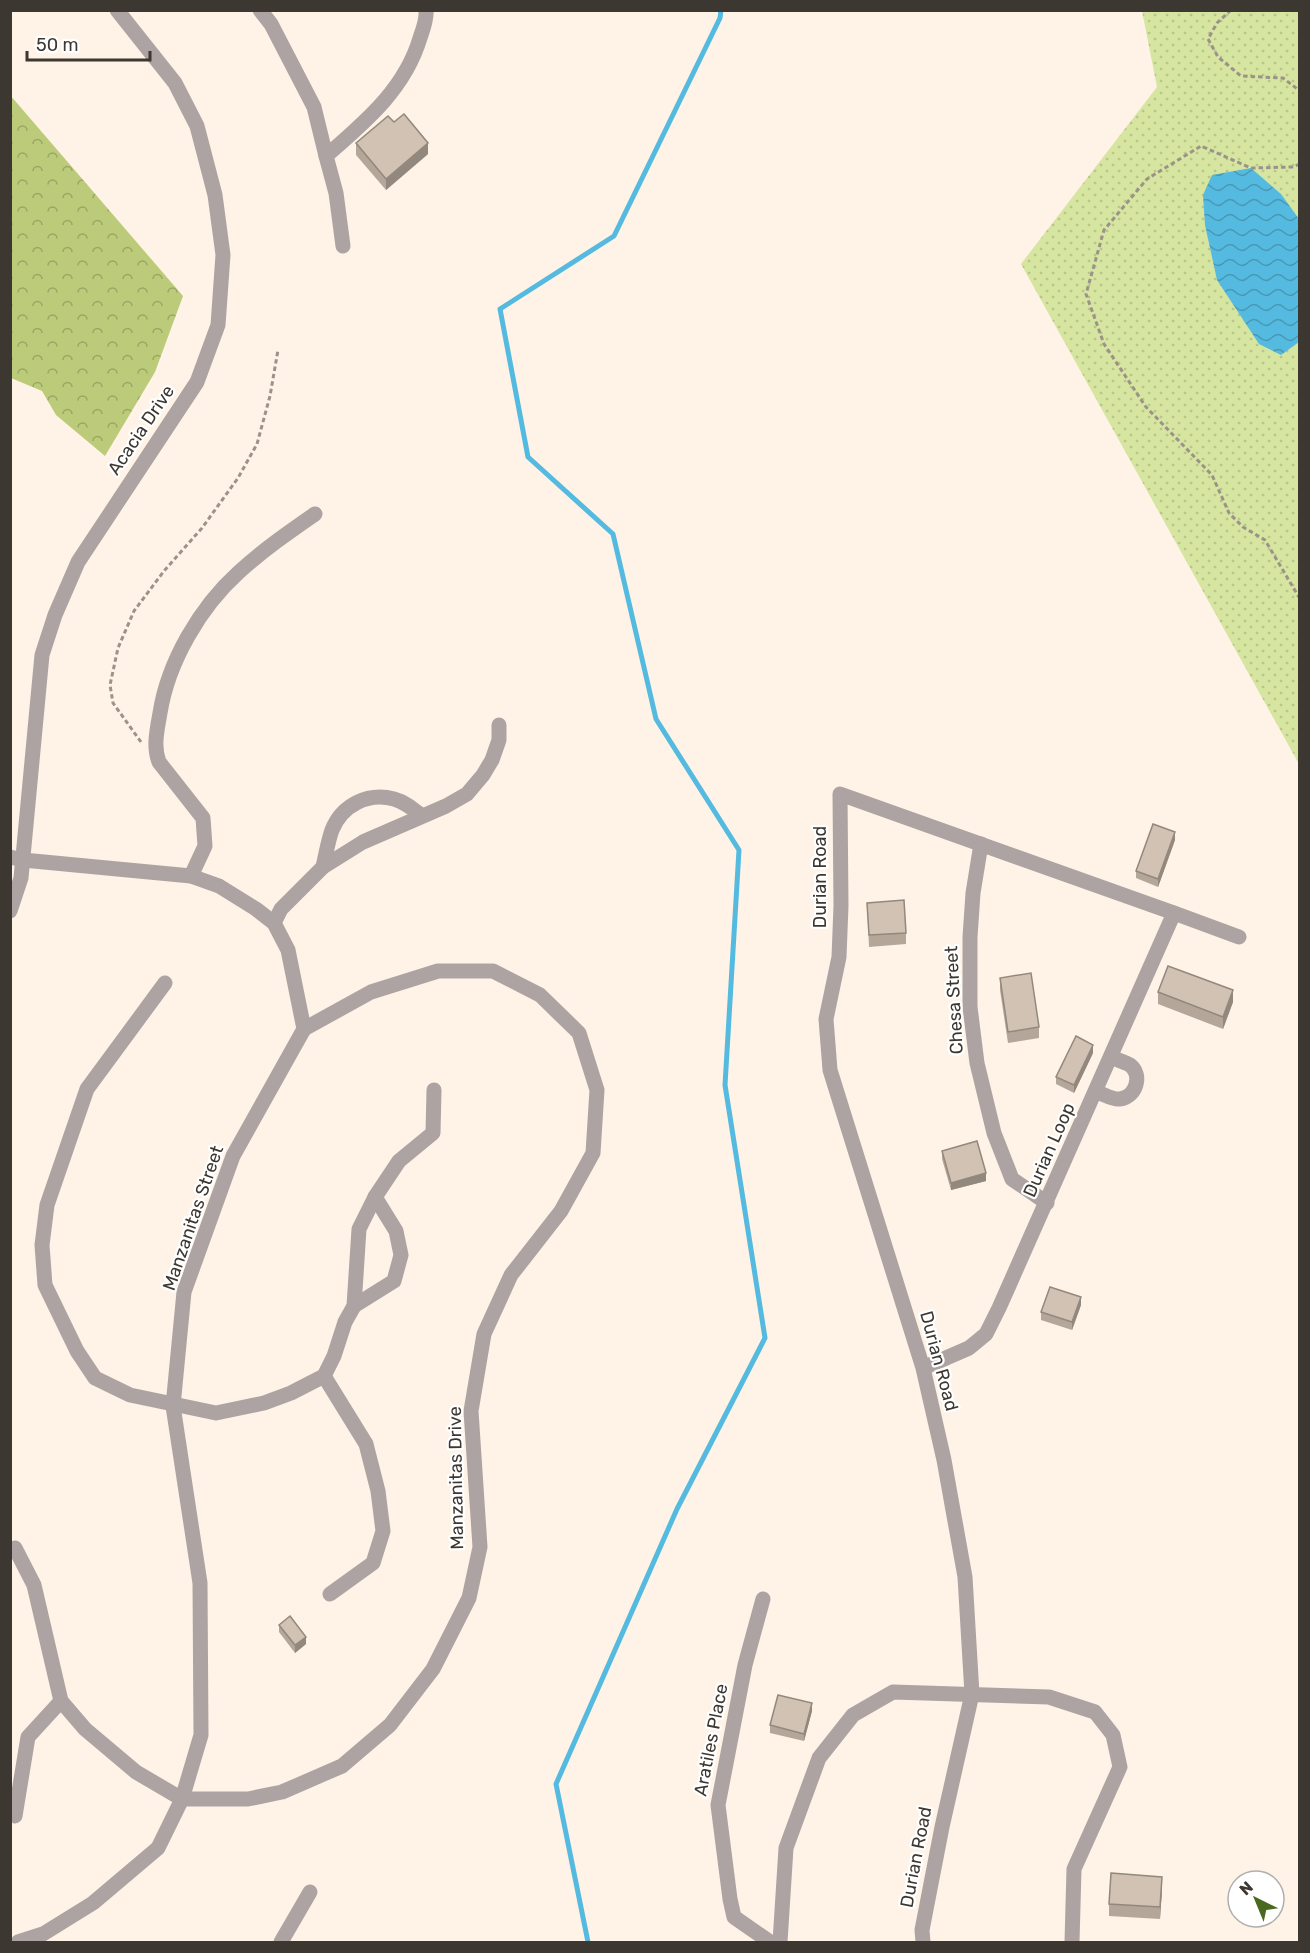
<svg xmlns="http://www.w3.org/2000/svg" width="1310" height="1953" font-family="Rubik,sans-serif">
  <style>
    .grass { fill: url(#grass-dots) }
    .forest { fill: url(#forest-crowns) }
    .water { fill: url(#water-waves) }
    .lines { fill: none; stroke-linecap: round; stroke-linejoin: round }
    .stream { stroke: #55bae0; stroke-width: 5 }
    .path { stroke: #9b9389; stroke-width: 3; stroke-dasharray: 4.5 3; stroke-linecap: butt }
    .minor { stroke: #ada3a3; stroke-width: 15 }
    .wall { fill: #b4a79a }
    .shaded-wall { fill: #92887d }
    .building { fill: #d1c2b3; stroke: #92887d; stroke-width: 1.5 }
    .labels { text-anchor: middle; stroke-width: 4.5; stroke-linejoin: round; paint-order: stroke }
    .street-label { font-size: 18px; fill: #3c3731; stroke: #fff }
  </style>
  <defs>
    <pattern id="grass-dots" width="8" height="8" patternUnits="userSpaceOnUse" patternTransform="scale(1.5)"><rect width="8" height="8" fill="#d6e5a0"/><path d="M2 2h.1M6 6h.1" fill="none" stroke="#b9c58a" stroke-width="1.8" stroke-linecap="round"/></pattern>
    <pattern id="forest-crowns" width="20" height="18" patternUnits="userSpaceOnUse" patternTransform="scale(1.5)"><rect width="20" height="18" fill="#bbcb79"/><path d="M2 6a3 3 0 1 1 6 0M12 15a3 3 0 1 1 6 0" fill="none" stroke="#99a664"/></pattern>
    <pattern id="water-waves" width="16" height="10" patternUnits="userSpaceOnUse" patternTransform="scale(1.5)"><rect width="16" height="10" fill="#55bae0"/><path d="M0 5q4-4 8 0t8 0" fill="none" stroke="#4898b6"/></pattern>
  </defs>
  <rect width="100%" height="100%" fill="#fef3e6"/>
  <!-- grass -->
  <polygon class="grass" points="1142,11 1299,11 1299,764 1021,264 1157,87"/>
  <!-- forest -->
  <polygon class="forest" points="10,95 183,296 155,372 105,456 56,415 42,391 11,378"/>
  <!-- water -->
  <polygon class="water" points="1251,168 1281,194 1299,219 1299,342 1281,355 1259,344 1217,280 1205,225 1203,195 1212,175"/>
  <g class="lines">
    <!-- stream -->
    <polyline class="stream" points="588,1942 556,1784 677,1509 765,1338 725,1085 739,850 656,719 613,534 528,457 500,309 614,236 720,18 721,10"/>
    <!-- path -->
    <g class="path">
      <polyline points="1231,10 1217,23 1208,39 1218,57 1241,76 1283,78 1300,91"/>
      <polyline points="1300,164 1292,167 1251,168 1201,146 1147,179 1104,230 1086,294 1104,344 1146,407 1212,475 1229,513 1243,527 1265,540 1300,599"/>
      <polyline points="141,742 113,703 110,685 118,648 134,611 164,571 202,528 238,478 257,444 270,396 278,350"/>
    </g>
    <!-- minor -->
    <g class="minor">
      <path d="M260,10L271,24L314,107L326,156C365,122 405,89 420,38C423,29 427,20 426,10"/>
      <polyline points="326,156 336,193 343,246"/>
      <polyline points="981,844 973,893 970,937 970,1007 977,1063 994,1133 1012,1179 1047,1203"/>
      <polyline points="10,857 23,860 191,876 219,886 256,909 274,923 288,950 304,1029 233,1156 184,1292 173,1406 200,1583 201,1735 182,1799 158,1848 93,1903 43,1934 18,1942"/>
      <path d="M323,867C326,854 328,841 332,830C342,805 368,792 394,799C405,802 413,809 422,816"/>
      <path d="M191,876L205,846L203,818L159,762C153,747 157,730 160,713C168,662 200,607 239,572C263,550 289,532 315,514"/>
      <polyline points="10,911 21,878 42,655 55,615 78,562 197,382 218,325 223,255 215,195 197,126 175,83 117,10"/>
      <polyline points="1174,913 1239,937"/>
      <polyline points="274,923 281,909 323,867 363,842 446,806 467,794 483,775 492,760 499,740 499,725"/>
      <polyline points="165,983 87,1089 47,1205 42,1245 45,1285 77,1351 95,1378 130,1395 216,1413 264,1403 291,1393 324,1376 334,1356 345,1322 354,1306 359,1229 375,1197 399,1161 433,1133 434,1090"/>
      <path d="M1097,1092C1104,1094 1112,1100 1120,1099C1136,1097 1143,1075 1130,1065C1125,1062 1117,1060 1111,1057"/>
      <polyline points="354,1306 394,1281 401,1255 396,1231 375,1197"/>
      <polyline points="324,1376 366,1444 378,1491 383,1531 373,1563 330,1594"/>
      <polyline points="15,1548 34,1585 61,1701 85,1729 136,1772 182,1799 248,1799 282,1792 342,1766 390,1725 433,1669 469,1598 480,1547 471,1411 484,1334 511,1275 561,1211 593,1153 597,1090 579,1033 540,995 493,971 438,971 371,992 304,1029"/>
      <polyline points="763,1599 745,1665 718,1805 730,1899 734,1917 770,1942"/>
      <polyline points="15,1816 28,1737 61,1701"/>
      <polyline points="281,1942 310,1892"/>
      <polyline points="780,1942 786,1848 819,1758 853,1715 893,1692 1049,1697 1095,1712 1113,1735 1120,1767 1074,1869 1072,1942"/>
      <polyline points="923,1942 922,1930 942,1827 972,1694 965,1577 944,1460 923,1368 830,1070 826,1019 839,957 841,906 840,794 1174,913 999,1308 986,1334 969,1348 923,1368"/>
    </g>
  </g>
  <!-- wall -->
  <g class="wall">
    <polygon points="394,122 428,154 386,190 356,155 356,143"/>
    <polygon points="1175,840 1158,887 1136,878 1136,871"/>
    <polygon points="867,903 906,933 906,944 869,947"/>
    <polygon points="1000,978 1039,1027 1039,1038 1008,1043 1000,990"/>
    <polygon points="1158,992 1233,1002 1223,1029 1158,1004"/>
    <polygon points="1093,1053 1074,1093 1056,1084 1056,1077"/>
    <polygon points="942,1151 986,1181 951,1190 942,1159"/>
    <polygon points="1081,1305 1072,1330 1041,1320 1041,1312"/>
    <polygon points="279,1625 306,1644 295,1653 279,1632"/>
    <polygon points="812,1711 804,1741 770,1733 770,1725"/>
    <polygon points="1162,1888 1160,1919 1109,1916 1109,1904"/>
  </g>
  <!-- shaded-wall -->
  <g class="shaded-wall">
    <polygon points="428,143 428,154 386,190 386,179"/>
    <polygon points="1175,832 1175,840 1158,887 1158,879"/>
    <polygon points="1233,990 1233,1002 1223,1029 1223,1017"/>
    <polygon points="1093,1045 1093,1053 1074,1093 1074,1085"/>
    <polygon points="986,1173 986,1181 951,1190 951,1183"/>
    <polygon points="1081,1297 1081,1305 1072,1330 1072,1322"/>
    <polygon points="306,1637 306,1644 295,1653 295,1645"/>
    <polygon points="812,1703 812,1711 804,1741 804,1734"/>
    <polygon points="1162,1877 1162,1888 1160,1919 1160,1907"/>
  </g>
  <!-- building -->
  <g class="building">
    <polygon points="404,114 428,143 386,179 356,143 388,116 394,122"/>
    <polygon points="1153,824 1175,832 1158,879 1136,871"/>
    <polygon points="904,900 906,933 869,935 867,903"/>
    <polygon points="1168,966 1233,990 1223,1017 1158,992"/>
    <polygon points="1031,973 1039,1027 1008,1032 1000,978"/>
    <polygon points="1076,1036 1093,1045 1074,1085 1056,1077"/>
    <polygon points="977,1141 986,1173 951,1183 942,1151"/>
    <polygon points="1050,1287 1081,1297 1072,1322 1041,1312"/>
    <polygon points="290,1616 306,1637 295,1645 279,1625"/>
    <polygon points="778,1695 812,1703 804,1734 770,1725"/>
    <polygon points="1111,1873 1162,1877 1160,1907 1109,1904"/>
  </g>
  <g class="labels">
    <!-- street labels -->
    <g class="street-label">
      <text transform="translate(141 430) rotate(-56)" y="6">Acacia Drive</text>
      <text transform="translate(820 877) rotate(-90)" y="6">Durian Road</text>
      <text transform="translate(954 1000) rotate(-93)" y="6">Chesa Street</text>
      <text transform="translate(1049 1150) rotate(-66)" y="6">Durian Loop</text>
      <text transform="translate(193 1218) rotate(-71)" y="6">Manzanitas Street</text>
      <text transform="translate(939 1361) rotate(75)" y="6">Durian Road</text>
      <text transform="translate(456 1478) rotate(-91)" y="6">Manzanitas Drive</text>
      <text transform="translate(711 1740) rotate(-79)" y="6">Aratiles Place</text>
      <text transform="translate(916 1857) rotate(-79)" y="6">Durian Road</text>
    </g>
  </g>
  <!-- border -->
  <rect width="1310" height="1953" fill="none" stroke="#3c3731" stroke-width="24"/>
  <!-- north arrow -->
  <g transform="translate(1256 1899) rotate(317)"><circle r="28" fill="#ffffff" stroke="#b1afad" stroke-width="1.5"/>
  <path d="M0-4.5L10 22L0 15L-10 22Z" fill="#4a691e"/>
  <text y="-9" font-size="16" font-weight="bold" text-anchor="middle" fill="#3c3731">N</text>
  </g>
  <!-- scale -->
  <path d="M27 51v9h123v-9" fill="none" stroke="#3c3731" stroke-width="3"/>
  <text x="36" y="51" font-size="18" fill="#3c3731" stroke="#ffffff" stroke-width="4.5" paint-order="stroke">50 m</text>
</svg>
